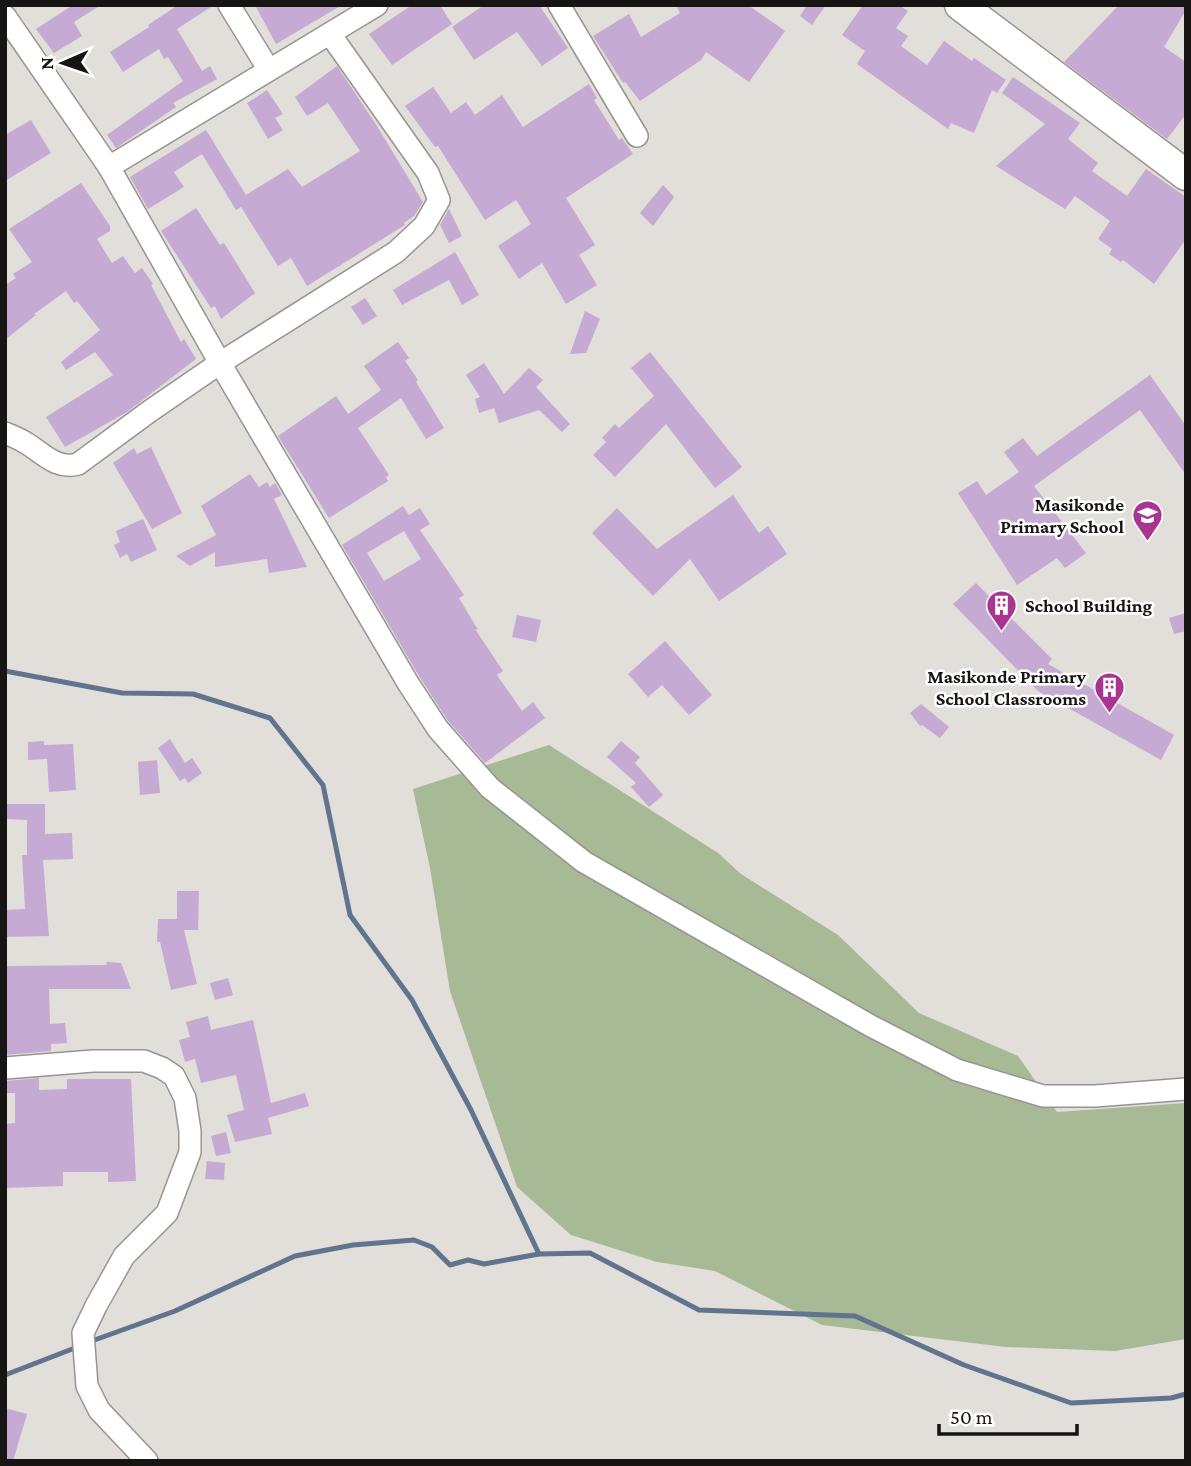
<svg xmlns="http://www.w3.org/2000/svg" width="1191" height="1466" font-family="'Crimson Pro',serif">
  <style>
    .green { fill: #a7b995 }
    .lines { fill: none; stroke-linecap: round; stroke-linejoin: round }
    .stream { stroke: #60748e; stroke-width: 5 }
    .building { fill: #c5aad3; fill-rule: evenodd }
    .minor-casing { stroke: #989590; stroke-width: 24 }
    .secondary-casing { stroke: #989590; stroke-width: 33 }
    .minor { stroke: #fff; stroke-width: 21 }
    .secondary { stroke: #fff; stroke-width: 30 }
    .labels { text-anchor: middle; stroke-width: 5; stroke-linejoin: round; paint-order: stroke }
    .poi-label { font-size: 19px; font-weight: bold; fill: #161514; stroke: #fff; text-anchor: end }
  </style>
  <rect width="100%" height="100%" fill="#e2deda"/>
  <!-- green -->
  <polygon class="green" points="549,745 718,853 741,874 838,935 919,1013 1018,1056 1057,1112 1186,1103 1186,1339 1115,1351 1006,1347 822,1325 715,1271 657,1262 571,1235 517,1187 450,991 430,868 413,789"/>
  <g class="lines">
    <!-- stream -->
    <g class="stream">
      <polyline points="5,671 122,693 193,694 270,718 323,785 350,915 412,1000 471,1110 539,1254"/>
      <polyline points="89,1342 175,1311 295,1256 353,1245 414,1240 432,1247 450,1265 468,1260 484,1264 539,1254 590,1253 699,1310 855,1316 964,1365 1071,1403 1171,1398 1186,1394"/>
      <polyline points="5,1375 80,1346"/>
    </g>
  </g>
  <!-- building -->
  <g class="building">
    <polygon points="73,5 101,5 74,22 82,36 54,53 36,29"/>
    <polygon points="178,5 214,5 177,29 202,71 210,66 217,79 173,103 176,107 116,148 107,135 183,81 168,57 164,59 159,49 123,72 110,52 149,27 148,25"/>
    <polygon points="255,5 342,5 276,44"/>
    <polygon points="412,5 440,5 452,24 392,65 369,34"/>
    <polygon points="484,5 539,5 568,48 542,66 517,32 474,60 452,27"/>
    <polygon points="676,5 748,5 785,31 749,82 706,52 701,60 640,101 625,82 623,83 593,36 629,14 641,37 680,13"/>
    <polygon points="807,5 826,5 812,25 800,16"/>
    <polygon points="863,5 899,5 908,11 896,28 908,36 901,46 927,65 944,41 972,61 974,58 1006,80 997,93 992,90 974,133 951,123 948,129 857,64 865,51 842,35"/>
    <polygon points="1119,5 1186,5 1186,10 1164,47 1186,62 1186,114 1167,139 1064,62"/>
    <polygon points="337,66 377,126 423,202 414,216 404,223 405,225 307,286 291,258 278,266 241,207 236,210 202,154 174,172 184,187 148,209 130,177 206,130 246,195 288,169 302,187 360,151 328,103 307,116 295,97"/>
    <polygon points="1013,77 1080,123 1068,139 1098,163 1092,171 1127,196 1146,169 1186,197 1186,239 1154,284 1123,260 1121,262 1109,254 1112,249 1098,239 1110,221 1075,196 1065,209 996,166 1045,124 1002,93"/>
    <polygon points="589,84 597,98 594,100 619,140 622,138 633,154 566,198 595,245 579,255 597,285 566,304 542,263 519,279 498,246 531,224 516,200 485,220 438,146 435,147 405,106 433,87 451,113 466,102 475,115 502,95 523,127"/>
    <polygon points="267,90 283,114 275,118 283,130 268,139 247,103"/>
    <polygon points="31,120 51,153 5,181 5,135"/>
    <polygon points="81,183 110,226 110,231 97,239 112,263 123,256 135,273 142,268 153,284 151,285 181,342 184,339 196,359 127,412 65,447 46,417 113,375 95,352 66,370 61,362 100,330 77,301 74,303 66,291 34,314 36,315 5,340 5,285 16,278 13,274 32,262 9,229"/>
    <polygon points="663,185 674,197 653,226 640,213"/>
    <polygon points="196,208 220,245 224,243 255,293 221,319 215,306 211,308 161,231"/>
    <polygon points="449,209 462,236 449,243 440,225"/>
    <polygon points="455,252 479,295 462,305 449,280 402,305 393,290"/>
    <polygon points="365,298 377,316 363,325 351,307"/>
    <polygon points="585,311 600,319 586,353 570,354"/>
    <polygon points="398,342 409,358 405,361 418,380 416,382 444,428 426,439 401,398 358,428 389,475 386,477 388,481 329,518 278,436 336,396 348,414 381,390 364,366"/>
    <polygon points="650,352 742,467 715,488 666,424 615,477 593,455 606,442 602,438 615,424 619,428 654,396 631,368"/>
    <polygon points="484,363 504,394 529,368 543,380 536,387 570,424 562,432 539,410 499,423 494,408 479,413 475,399 480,397 466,375"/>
    <polygon points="1150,375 1186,426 1186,475 1140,410 1034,486 1086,553 1065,568 1057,558 1017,585 958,493 977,481 986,495 1019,472 1004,452 1023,438 1037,456"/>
    <polygon points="151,447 182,513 152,529 113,463 134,448 137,454"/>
    <polygon points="250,474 259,487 267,482 270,487 275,483 282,495 274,499 307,567 269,573 267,559 215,567 215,552 190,566 176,556 216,535 201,506"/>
    <polygon points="733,495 759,533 768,526 787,554 719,601 690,559 653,596 592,533 617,508 657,549"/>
    <path d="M403,506L409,515L420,508L430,524L420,530L464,595L459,598L478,630L475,629L503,671L497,675L522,711L533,702L545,718L485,763L448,721L419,676L342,545ZM404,531L421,559L384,581L367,553Z"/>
    <polygon points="143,519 157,550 131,562 127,554 120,558 114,545 120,542 116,531"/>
    <polygon points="976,583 1052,659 1048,664 1174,735 1161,760 1038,691 953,604"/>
    <polygon points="1186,613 1186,631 1174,634 1169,618"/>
    <polygon points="517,615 541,620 536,642 512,637"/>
    <polygon points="665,641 712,695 689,715 662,685 648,697 628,674"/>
    <polygon points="921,704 949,727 940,738 922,725 920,726 910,713"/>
    <polygon points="170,739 185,763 192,758 202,773 188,783 185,778 180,781 158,748"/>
    <polygon points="44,741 44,745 73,744 76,790 49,792 47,759 28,760 28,742"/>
    <polygon points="621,741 640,757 635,763 663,795 649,807 631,787 636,783 607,757"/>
    <polygon points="157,760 160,793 140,795 138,762"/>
    <polygon points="5,804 45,804 45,834 72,833 73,859 43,860 49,936 5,937 5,910 25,909 22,855 27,855 27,820 5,819"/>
    <polygon points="177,891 199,891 198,930 184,930 197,984 171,990 160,942 157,942 158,919 177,919"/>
    <polygon points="106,962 121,963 131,989 49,989 50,1024 65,1023 67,1043 51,1044 51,1051 5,1055 7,966 107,965"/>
    <polygon points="228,978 233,995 215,1000 210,983"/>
    <polygon points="208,1016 211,1030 253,1020 271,1103 305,1093 309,1106 268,1118 272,1134 235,1142 227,1115 244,1110 236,1075 201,1083 195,1059 185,1062 179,1040 190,1037 186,1022"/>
    <polygon points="39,1078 39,1090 67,1089 67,1079 131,1079 136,1181 108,1182 108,1172 63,1172 63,1186 5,1188 5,1124 15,1123 15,1093 6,1093 6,1081"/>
    <polygon points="226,1132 231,1153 216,1156 211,1136"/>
    <polygon points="207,1161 225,1163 224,1180 205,1179"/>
    <polygon points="5,1408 27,1414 13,1461 5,1461"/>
  </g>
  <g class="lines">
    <defs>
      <g id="minor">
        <polyline points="229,5 269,70"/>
        <polyline points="559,5 637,136"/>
        <polyline points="5,16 109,167 220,363 408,683 438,729 490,788 584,862 871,1026 957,1070 1043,1096 1095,1096 1186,1089"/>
        <polyline points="109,167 377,5"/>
        <path d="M5,433C12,436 20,439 26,443C43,453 56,470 78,464L150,411L220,363L396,252L424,226L439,200L428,173L330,34"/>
        <polyline points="5,1068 93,1061 144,1061 162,1068 174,1076 185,1098 190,1131 190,1152 167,1213 124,1256 96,1306 83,1333 87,1386 99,1410 147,1461"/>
      </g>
      <polyline id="secondary" points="960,5 1186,175"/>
    </defs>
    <!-- minor casing -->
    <use href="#minor" class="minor-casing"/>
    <!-- secondary casing -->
    <use href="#secondary" class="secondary-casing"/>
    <!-- minor -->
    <use href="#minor" class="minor"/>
    <!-- secondary -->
    <use href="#secondary" class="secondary"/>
  </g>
  <!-- icons -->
  <defs>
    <symbol id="school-pin" viewBox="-11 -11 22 30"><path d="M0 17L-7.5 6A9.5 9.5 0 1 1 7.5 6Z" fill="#a83691" stroke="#fff"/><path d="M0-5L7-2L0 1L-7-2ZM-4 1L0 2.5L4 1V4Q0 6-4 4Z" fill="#fff"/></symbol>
    <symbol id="building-pin" viewBox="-11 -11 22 30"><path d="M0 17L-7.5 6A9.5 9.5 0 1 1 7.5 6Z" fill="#a83691" stroke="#fff"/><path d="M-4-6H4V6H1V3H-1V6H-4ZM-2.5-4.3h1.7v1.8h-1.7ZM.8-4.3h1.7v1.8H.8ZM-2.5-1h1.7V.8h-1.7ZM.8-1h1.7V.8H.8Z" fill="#fff"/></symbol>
  </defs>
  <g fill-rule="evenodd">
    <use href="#school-pin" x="1130" y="498" width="35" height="47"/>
    <use href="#building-pin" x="984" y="588" width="35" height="47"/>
    <use href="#building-pin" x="1092" y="670" width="35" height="47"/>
  </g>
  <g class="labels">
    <!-- poi labels -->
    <g class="poi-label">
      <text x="1124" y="511">Masikonde<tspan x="1124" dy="22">Primary School</tspan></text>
      <text x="1025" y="612" text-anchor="start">School Building</text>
      <text x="1086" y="683">Masikonde Primary<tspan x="1086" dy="22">School Classrooms</tspan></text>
    </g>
  </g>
  <!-- border -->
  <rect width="1191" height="1466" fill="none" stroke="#161514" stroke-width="14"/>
  <!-- north arrow -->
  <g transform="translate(63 63) rotate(268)" stroke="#ffffff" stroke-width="5" paint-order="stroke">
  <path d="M0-5L12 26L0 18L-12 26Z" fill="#161514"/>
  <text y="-10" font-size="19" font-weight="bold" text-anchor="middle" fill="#161514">N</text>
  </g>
  <!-- scale -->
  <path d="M939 1424v10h138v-10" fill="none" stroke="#161514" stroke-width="3.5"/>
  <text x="950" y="1424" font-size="21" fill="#161514" stroke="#ffffff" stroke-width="5" paint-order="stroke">50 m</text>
</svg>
